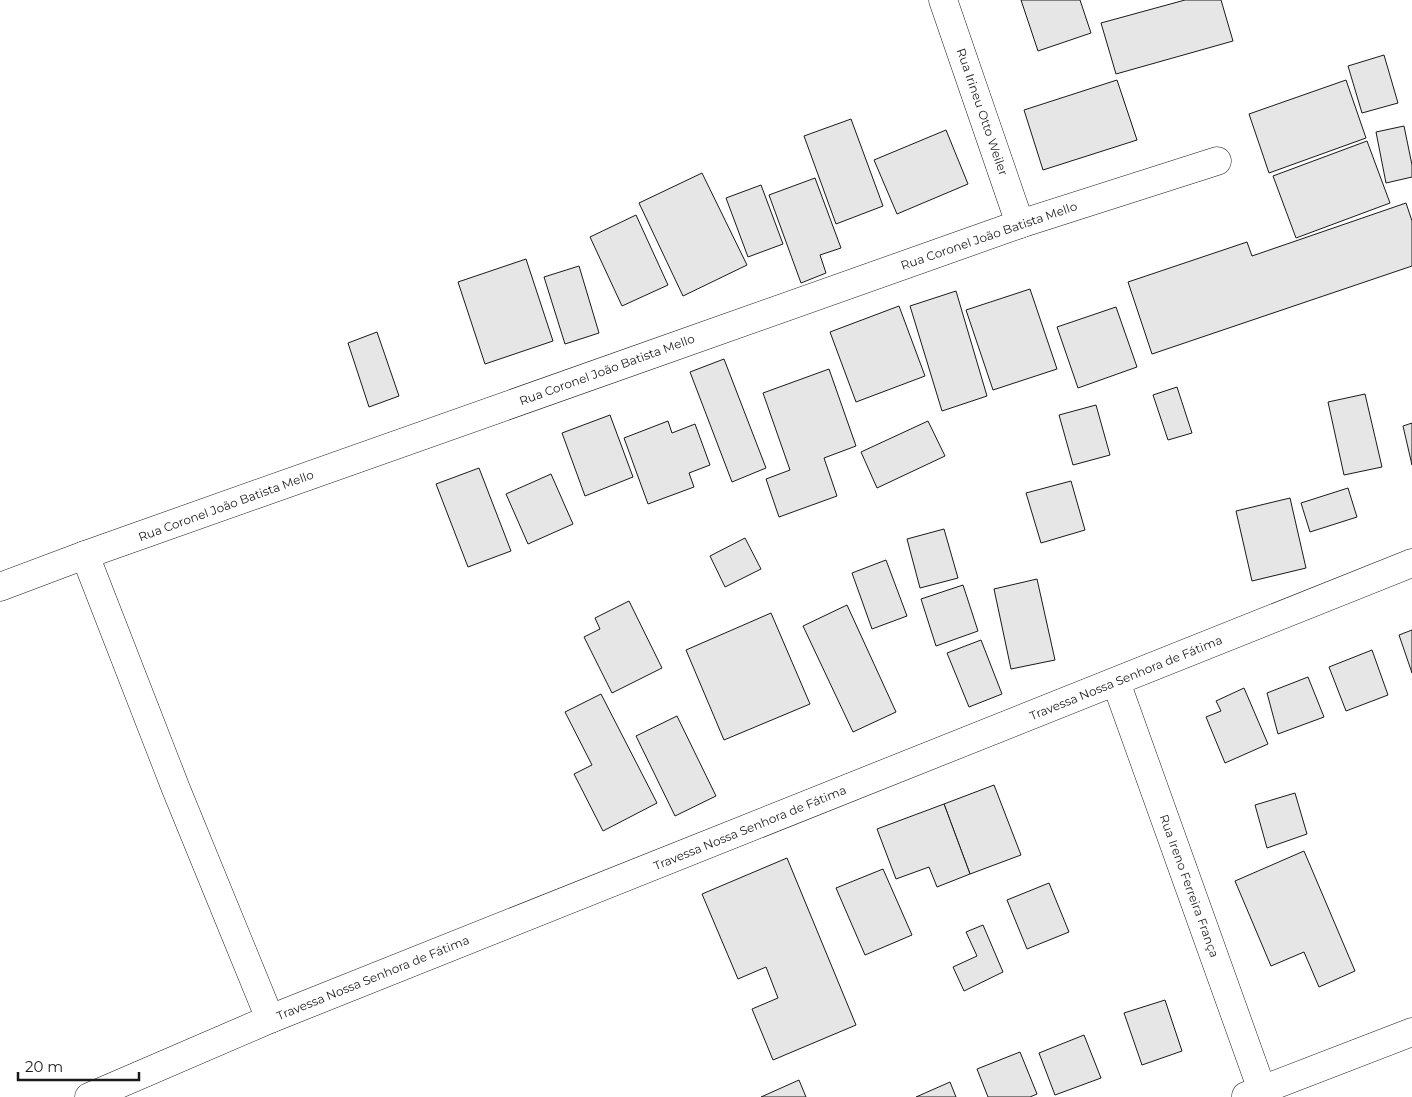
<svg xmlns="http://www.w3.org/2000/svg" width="1412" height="1097" font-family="Montserrat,sans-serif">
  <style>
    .building { fill: #e6e6e6; stroke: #1a1a1a }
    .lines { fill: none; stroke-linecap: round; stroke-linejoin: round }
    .street-casing { stroke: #1a1a1a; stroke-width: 29 }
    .street { stroke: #fff; stroke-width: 28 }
    .labels { text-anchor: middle; stroke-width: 4; stroke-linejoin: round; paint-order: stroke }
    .street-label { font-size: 12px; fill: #1a1a1a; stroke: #fff }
  </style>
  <rect width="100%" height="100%" fill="#fff"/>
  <!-- building -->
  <g class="building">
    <polygon points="1021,0 1080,0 1091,33 1038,51"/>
    <polygon points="1185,0 1221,0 1233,41 1116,74 1101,23"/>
    <polygon points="1384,55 1398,103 1362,113 1348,66"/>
    <polygon points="1117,80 1137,140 1043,170 1024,110"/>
    <polygon points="1346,80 1366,138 1269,173 1249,114"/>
    <polygon points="851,119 883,206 836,224 804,136"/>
    <polygon points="1404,126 1412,165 1412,177 1386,183 1376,132"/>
    <polygon points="946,130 968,184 897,214 874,160"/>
    <polygon points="1367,141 1390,203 1296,238 1273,176"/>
    <polygon points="702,173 747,265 683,296 639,203"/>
    <polygon points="815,178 841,248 820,255 826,273 801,283 769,195"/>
    <polygon points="761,185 783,244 748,257 726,198"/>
    <polygon points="1406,203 1412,221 1412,266 1152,354 1128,282 1247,242 1252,256"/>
    <polygon points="636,215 668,285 622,306 590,237"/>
    <polygon points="526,259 553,341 485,364 458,282"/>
    <polygon points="579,266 599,333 565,344 544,277"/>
    <polygon points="1030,289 1057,369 993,390 966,310"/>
    <polygon points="956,291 987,396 942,411 910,306"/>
    <polygon points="899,306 925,376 856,402 830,332"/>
    <polygon points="1116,307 1137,367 1078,388 1057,327"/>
    <polygon points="377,332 399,396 369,407 348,343"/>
    <polygon points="724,359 766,468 732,482 690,372"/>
    <polygon points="829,369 856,446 824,458 837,496 779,517 766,479 790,470 763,393"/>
    <polygon points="1177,387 1192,433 1168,440 1153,395"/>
    <polygon points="1365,394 1382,467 1344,475 1328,402"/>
    <polygon points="1096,405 1110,455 1073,465 1059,415"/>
    <polygon points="610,415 633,477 585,496 562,433"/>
    <polygon points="668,421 672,433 695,424 710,465 689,473 694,487 648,504 624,438"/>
    <polygon points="928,421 945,456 877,488 861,452"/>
    <polygon points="1412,423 1412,465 1403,426"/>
    <polygon points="479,468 511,551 468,567 436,484"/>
    <polygon points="551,474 573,524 528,544 506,494"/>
    <polygon points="1071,481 1085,530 1041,543 1026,493"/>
    <polygon points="1348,488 1357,517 1310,532 1301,503"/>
    <polygon points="1290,498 1306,568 1252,581 1236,511"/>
    <polygon points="944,529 958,578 920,588 907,539"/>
    <polygon points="745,538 761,569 725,587 710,556"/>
    <polygon points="886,560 907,616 872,629 852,573"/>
    <polygon points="1037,579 1055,660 1011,669 994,589"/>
    <polygon points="963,585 978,631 936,646 921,599"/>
    <polygon points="629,601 662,668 612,693 584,637 600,629 595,618"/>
    <polygon points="847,605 896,712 853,732 803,626"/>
    <polygon points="771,613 810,704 724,740 686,650"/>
    <polygon points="1412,630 1412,673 1399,635"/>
    <polygon points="981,640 1002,694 969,707 947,653"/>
    <polygon points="1372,650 1388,695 1346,711 1329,667"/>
    <polygon points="1308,677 1324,717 1278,734 1267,693"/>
    <polygon points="1244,688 1268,744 1225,763 1206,717 1221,711 1216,701"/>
    <polygon points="601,694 657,803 603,831 574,774 592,765 565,712"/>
    <polygon points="677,716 716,796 675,816 636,736"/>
    <polygon points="994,785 1021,855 970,874 944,804"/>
    <polygon points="1295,793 1307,834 1267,848 1255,805"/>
    <polygon points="944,804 970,874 937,887 929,867 896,879 877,829"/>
    <polygon points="1304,851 1355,971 1319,987 1304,952 1271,966 1235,881"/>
    <polygon points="787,858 856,1025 773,1060 752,1009 778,998 766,967 738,979 702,894"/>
    <polygon points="883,869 912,935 865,955 836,888"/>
    <polygon points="1049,883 1069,932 1027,949 1007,900"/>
    <polygon points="983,925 1003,972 964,991 953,967 977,956 966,932"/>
    <polygon points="1165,1000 1182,1051 1142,1065 1124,1013"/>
    <polygon points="1084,1035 1101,1078 1055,1095 1039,1053"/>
    <polygon points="1020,1052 1037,1094 1030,1097 988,1097 977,1069"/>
    <polygon points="799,1080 806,1097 761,1097"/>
    <polygon points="950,1082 956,1097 916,1097"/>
  </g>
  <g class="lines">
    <defs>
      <g id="street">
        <polyline points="943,0 1020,224"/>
        <polyline points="85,555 176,789 270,1019"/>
        <polyline points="0,587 85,555 1020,224 1217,161"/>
        <polyline points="1116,682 1262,1090"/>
        <polyline points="1246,1096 1412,1032"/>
        <polyline points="89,1097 270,1019 1412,563"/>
      </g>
    </defs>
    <!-- street casing -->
    <use href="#street" class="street-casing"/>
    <!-- street -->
    <use href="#street" class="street"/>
  </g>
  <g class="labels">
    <!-- street labels -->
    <g class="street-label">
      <text transform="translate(982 112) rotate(71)" y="4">Rua Irineu Otto Weiler</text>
      <text transform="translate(989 236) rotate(-19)" y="4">Rua Coronel João Batista Mello</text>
      <text transform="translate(607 370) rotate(-20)" y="4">Rua Coronel João Batista Mello</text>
      <text transform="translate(226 506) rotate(-20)" y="4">Rua Coronel João Batista Mello</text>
      <text transform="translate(1126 678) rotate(-22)" y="4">Travessa Nossa Senhora de Fátima</text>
      <text transform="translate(750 828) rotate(-22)" y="4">Travessa Nossa Senhora de Fátima</text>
      <text transform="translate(1189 886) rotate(70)" y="4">Rua Ireno Ferreira França</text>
      <text transform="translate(373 978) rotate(-22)" y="4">Travessa Nossa Senhora de Fátima</text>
    </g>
  </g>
  <!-- scale -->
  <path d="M18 1072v8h121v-8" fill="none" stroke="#1a1a1a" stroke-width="2.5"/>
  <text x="25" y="1072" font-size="15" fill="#1a1a1a" stroke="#ffffff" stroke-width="4" paint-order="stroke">20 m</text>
</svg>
